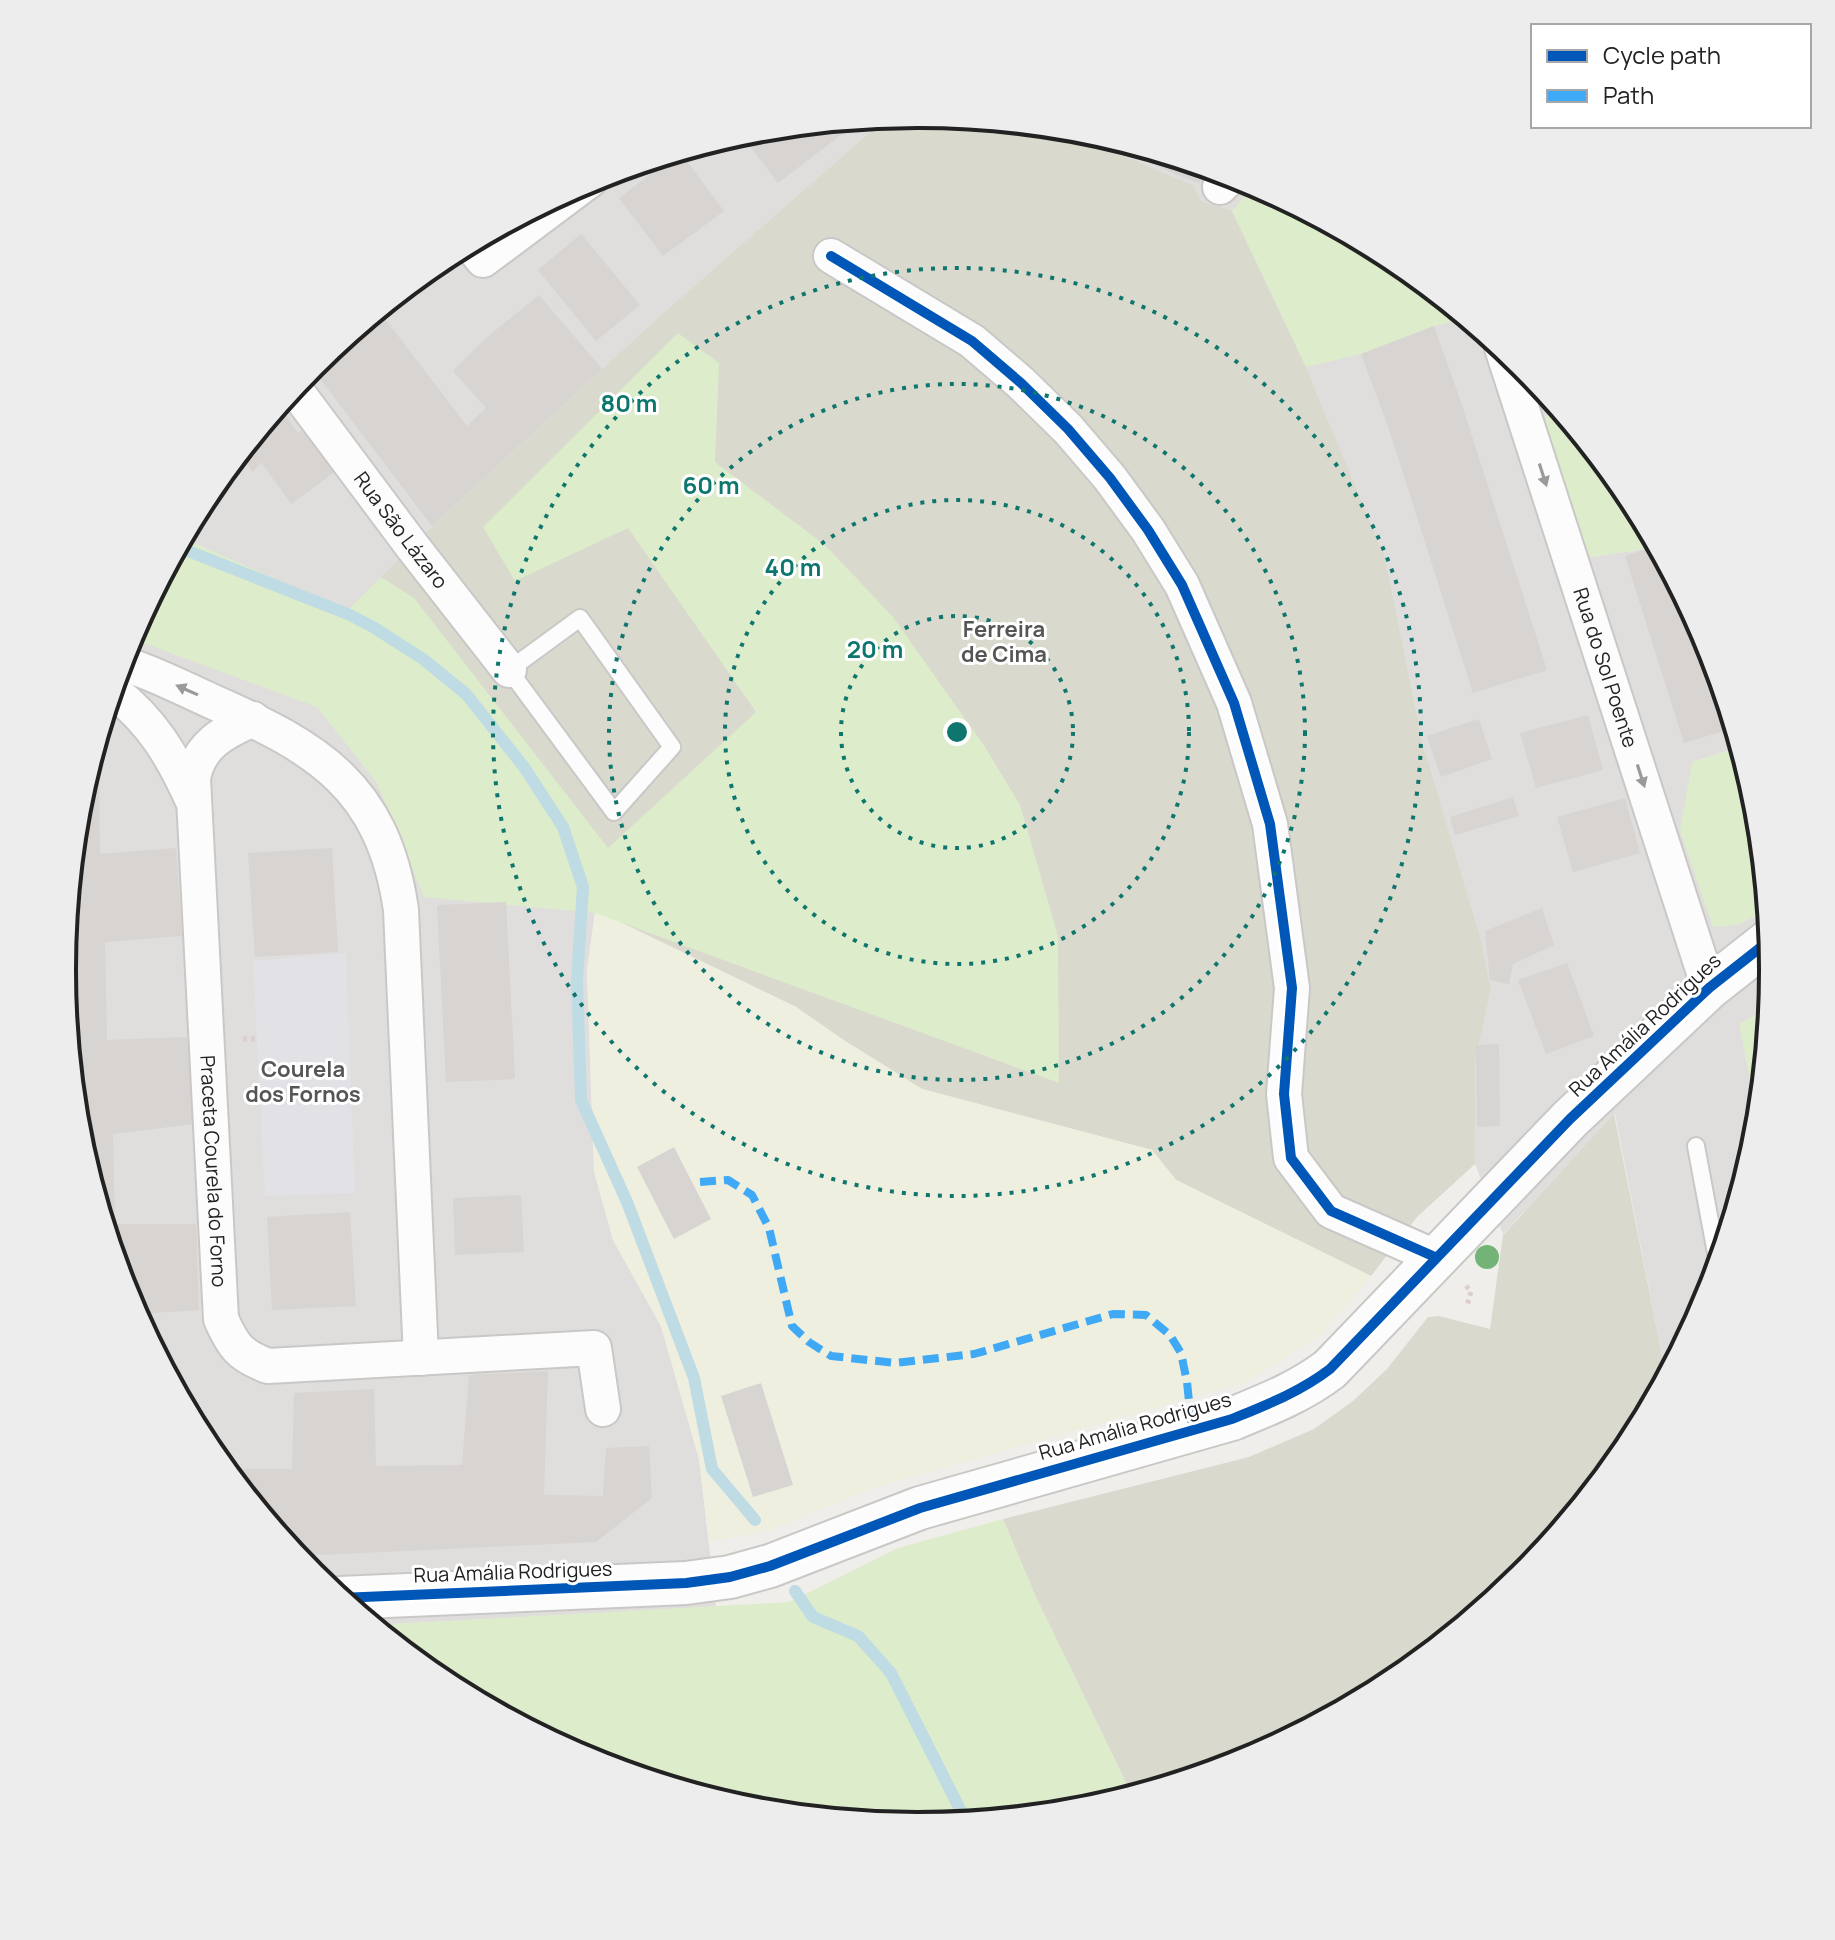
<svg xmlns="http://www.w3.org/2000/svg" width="1835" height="1940" font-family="Manrope,sans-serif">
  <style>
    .residential { fill: #dfdedc }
    .construction { fill: #d9d9cd }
    .farmland { fill: #efefdf }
    .grass { fill: #ddeccb }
    .plaza { fill: #e2e1e5 }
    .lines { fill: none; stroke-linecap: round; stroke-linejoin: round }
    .stream { stroke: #bfdbe3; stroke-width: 12 }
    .building { fill: #d7d4d2 }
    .service-casing { stroke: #c9c8c7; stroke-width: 20 }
    .minor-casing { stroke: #c9c8c7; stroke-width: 38 }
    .tertiary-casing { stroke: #c9c8c7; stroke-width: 46 }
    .path { stroke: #dccecd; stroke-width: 5; stroke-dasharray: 4 4; stroke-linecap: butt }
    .service { stroke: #fdfcfc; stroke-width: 16 }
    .minor { stroke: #fdfcfc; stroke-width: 34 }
    .tertiary { stroke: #fdfcfc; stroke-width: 42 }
    .quiet { stroke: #3fa9f5; stroke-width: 8; stroke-dasharray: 16 8; stroke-linecap: butt }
    .cycleway-casing { stroke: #fff; stroke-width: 15 }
    .cycleway { stroke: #0057b8; stroke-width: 10 }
    .tree { fill: #73b476 }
    .oneway { fill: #9a9a9a }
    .ring { fill: none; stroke: #0f766e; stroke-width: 4; stroke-dasharray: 4 8 }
    .labels { text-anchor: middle; stroke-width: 6; stroke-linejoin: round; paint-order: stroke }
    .street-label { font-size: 20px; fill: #222; stroke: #fff }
    .neighbourhood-label { font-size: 22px; font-weight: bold; fill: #555; stroke: #fff }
    .rim { fill: none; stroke: #222; stroke-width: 4 }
    .centre { fill: #0f766e; stroke: #fff; stroke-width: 4 }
    .ring-label { font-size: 24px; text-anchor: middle; font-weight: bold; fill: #0f766e; stroke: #fff; stroke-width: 6; stroke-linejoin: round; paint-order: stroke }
  </style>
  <rect width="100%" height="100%" fill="#f0eeeb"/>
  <!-- residential -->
  <g class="residential">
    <polygon points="886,118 653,322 432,526 348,611 595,913 587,970 594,1171 613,1240 661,1326 699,1459 716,1607 374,1625 312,1575 206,1445 127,1297 78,1136 62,970 79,803 127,642 206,494 313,365 443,258 591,179 751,131"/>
    <polygon points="1061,129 1085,131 1245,180 1393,259 1523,365 1554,404 1541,424 1585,558 1657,547 1708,643 1740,747 1692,762 1736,925 1767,911 1773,970 1756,1137 1708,1298 1666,1376 1615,1114 1503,1234 1475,1164 1475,1064 1491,989 1480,936 1423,744 1385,557 1306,367 1232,212 1201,201"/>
  </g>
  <!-- construction -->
  <g class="construction">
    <polygon points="918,115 1061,129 1194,186 1201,201 1232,211 1306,367 1385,557 1423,744 1480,936 1491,989 1475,1064 1475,1164 1417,1217 1371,1276 1176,1180 1152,1150 922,1089 842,1039 796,1007 622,923 347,611 432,526 653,322 886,118"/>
    <polygon points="1614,1114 1666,1376 1629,1446 1522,1575 1392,1682 1244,1761 1132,1795 1034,1593 1003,1519 1249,1457 1314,1429 1353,1401 1387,1369 1428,1317 1439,1316 1490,1329 1503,1235"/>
  </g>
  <!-- farmland -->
  <polygon class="farmland" points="595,913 622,923 796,1007 842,1039 922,1089 1152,1150 1176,1180 1371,1276 1321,1335 1244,1383 872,1488 771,1530 709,1542 699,1459 661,1326 613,1240 594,1171 587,970"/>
  <!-- grass -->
  <g class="grass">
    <polygon points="1255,185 1393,259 1466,318 1434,326 1361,354 1306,367 1232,211"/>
    <polygon points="678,333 719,363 715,462 825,545 893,617 985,747 1020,805 1058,936 1059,1083 595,913 424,897 377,783 317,707 130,638 183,538 347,611 381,577 414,598 608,848 756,712 628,528 515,581 483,527"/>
    <polygon points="1554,404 1629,495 1657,547 1585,558 1541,424"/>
    <polygon points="1740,747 1757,804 1767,911 1736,925 1713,927 1680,831 1692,762"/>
    <polygon points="1763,1010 1769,1013 1758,1122 1739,1024"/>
    <polygon points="1003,1519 1034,1593 1132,1795 1084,1809 917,1825 750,1809 590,1760 442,1681 374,1625 789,1602 898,1548"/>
  </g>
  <!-- plaza -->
  <polygon class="plaza" points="346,953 355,1193 265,1196 253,961"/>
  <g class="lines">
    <!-- stream -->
    <g class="stream">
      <polyline points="178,547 350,615 373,627 423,659 466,694 524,767 563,827 583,887 577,980 581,1100 627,1202 694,1378 712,1469 755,1520"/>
      <polyline points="795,1591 813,1617 858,1636 891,1673 966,1821"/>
    </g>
  </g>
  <!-- building -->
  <g class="building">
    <polygon points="845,122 850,128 778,183 741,134"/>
    <polygon points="680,152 724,211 663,256 619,198"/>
    <polygon points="1161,154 1214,170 1198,183 1160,168"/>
    <polygon points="581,234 640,305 596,341 538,270"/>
    <polygon points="539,295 602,369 432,526 311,367 379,311 467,426 486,408 453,371 486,338"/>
    <polygon points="1434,326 1461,402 1547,670 1473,693 1388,426 1361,354"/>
    <polygon points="279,406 298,433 309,425 340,468 291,504 261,462 253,472 240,454"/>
    <polygon points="1656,546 1708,643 1734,728 1684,743 1625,556"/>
    <polygon points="1588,715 1603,770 1536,788 1520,733"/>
    <polygon points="1479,719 1492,759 1441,777 1427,736"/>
    <polygon points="99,772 100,854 176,848 182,936 105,942 107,1040 187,1037 193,1124 113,1134 115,1224 196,1224 199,1310 136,1314 127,1297 78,1136 62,970 79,803 87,773"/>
    <polygon points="1513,797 1519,816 1455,835 1450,817"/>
    <polygon points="1625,798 1640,853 1573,872 1557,817"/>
    <polygon points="332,848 338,952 255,957 248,853"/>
    <polygon points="506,902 515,1079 446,1082 437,905"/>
    <polygon points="1542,908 1554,945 1513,964 1509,984 1490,980 1485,931"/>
    <polygon points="1567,963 1594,1036 1546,1054 1518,980"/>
    <polygon points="1499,1044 1500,1126 1477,1127 1476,1045"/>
    <polygon points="674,1147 711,1219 674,1239 637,1167"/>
    <polygon points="521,1195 524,1252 455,1255 453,1198"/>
    <polygon points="350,1212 356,1306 272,1310 267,1217"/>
    <polygon points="548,1371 544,1495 603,1496 606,1448 649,1446 652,1498 596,1542 297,1556 220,1462 239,1469 292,1469 294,1393 374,1389 376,1466 462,1465 469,1375"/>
    <polygon points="761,1383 793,1485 753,1497 721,1396"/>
  </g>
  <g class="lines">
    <defs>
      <g id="service">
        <polygon points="580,618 672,747 614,812 509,670"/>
        <polyline points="1696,1146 1718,1264"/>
      </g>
      <g id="minor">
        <polyline points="1220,187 1231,176"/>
        <polyline points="470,244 483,260 590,180"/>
        <polyline points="831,256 972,341 1021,383 1068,429 1110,478 1148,530 1182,585 1234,703 1270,824 1292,988 1284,1094 1291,1158 1331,1211 1435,1257"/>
        <path id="s1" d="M1502,348L1709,988"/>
        <path id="s2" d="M294,388L412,546L509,670"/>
        <path d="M121,663C152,672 182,688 211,701C318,748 383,786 401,910L421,1358"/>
        <path d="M113,691C152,721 172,755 192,799"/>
        <path id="s3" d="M253,719C224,732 198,745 193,779L221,1319C233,1346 239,1355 268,1366L594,1348L603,1409"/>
      </g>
      <path id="tertiary" d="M340,1598L686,1583L730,1577L770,1566L920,1508L1232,1419C1266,1405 1300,1392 1330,1369L1570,1119L1709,988L1770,940"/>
    </defs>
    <!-- service casing -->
    <use href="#service" class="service-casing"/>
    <!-- minor casing -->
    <use href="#minor" class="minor-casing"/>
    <!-- tertiary casing -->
    <use href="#tertiary" class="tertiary-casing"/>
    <!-- path -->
    <g class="path">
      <polyline points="243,1039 257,1039"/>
      <polyline points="1466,1286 1471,1291 1467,1306"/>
    </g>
    <!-- service -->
    <use href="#service" class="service"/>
    <!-- minor -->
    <use href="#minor" class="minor"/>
    <!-- tertiary -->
    <use href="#tertiary" class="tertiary"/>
    <!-- quiet -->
    <polyline class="quiet" points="700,1182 728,1180 752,1195 769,1228 792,1326 809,1342 831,1356 895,1363 974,1354 1113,1314 1146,1315 1170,1335 1181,1353 1187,1382 1192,1430"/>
    <defs>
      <g id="cycleway">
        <polyline points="831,256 972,341 1021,383 1068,429 1110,478 1148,530 1182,585 1234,703 1270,824 1292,988 1284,1094 1291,1158 1331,1211 1435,1257"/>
        <path d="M340,1598L686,1583L730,1577L770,1566L920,1508L1232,1419C1266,1405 1300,1392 1330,1369L1570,1119L1709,988L1770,940"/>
      </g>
    </defs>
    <!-- cycleway casing -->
    <use href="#cycleway" class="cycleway-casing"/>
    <!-- cycleway -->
    <use href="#cycleway" class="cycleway"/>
  </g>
  <!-- trees -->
  <circle class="tree" cx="1487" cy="1257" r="12"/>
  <!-- one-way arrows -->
  <defs><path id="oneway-solid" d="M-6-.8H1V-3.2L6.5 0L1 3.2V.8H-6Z" transform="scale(2)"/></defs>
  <g class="oneway">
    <use href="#oneway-solid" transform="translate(1543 475) rotate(72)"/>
    <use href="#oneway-solid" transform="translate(187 690) rotate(-156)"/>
    <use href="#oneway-solid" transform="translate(1641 776) rotate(72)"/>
  </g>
  <!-- distance rings -->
  <g class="ring">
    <circle cx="957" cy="732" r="116"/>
    <circle cx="957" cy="732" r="232"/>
    <circle cx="957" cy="732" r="348"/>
    <circle cx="957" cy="732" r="464"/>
  </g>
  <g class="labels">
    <!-- street labels -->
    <g class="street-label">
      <text dy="7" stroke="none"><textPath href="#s2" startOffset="178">Rua São Lázaro</textPath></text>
      <text dy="7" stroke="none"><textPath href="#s1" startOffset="336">Rua do Sol Poente</textPath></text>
      <text transform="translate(1645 1025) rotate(-43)" y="7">Rua Amália Rodrigues</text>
      <text dy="7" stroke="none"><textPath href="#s3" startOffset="482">Praceta Courela do Forno</textPath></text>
      <text transform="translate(1135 1426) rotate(-16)" y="7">Rua Amália Rodrigues</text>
      <text transform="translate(513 1572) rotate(-2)" y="7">Rua Amália Rodrigues</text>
    </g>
    <!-- neighbourhood labels -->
    <g class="neighbourhood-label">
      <text x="1004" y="637">Ferreira<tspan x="1004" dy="25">de Cima</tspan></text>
      <text x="303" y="1077">Courela<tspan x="303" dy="25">dos Fornos</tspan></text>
    </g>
  </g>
  <!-- crop -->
  <path d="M0 0H1835V1940H0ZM917 128H918A841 841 0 0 1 1759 969V971A841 841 0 0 1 918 1812H917A841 841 0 0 1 76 971V969A841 841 0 0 1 917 128Z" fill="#ededed" fill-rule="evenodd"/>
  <path class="rim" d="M917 128H918A841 841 0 0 1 1759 969V971A841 841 0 0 1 918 1812H917A841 841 0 0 1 76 971V969A841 841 0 0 1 917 128Z"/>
  <circle cx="957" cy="732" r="12" class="centre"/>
  <g class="ring-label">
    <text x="629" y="412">80 m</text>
    <text x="711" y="494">60 m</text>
    <text x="793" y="576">40 m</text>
    <text x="875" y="658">20 m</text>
  </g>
  <!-- legend -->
  <rect x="1531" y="24" width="280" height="104" fill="#ffffff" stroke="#a7a7a7" stroke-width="2"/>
  <rect x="1547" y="50" width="40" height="12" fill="#0057b8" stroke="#a7a7a7" stroke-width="2"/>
  <text x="1603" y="64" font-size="24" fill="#222222">Cycle path</text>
  <rect x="1547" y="90" width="40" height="12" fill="#3fa9f5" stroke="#a7a7a7" stroke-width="2"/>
  <text x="1603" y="104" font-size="24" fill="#222222">Path</text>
</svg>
